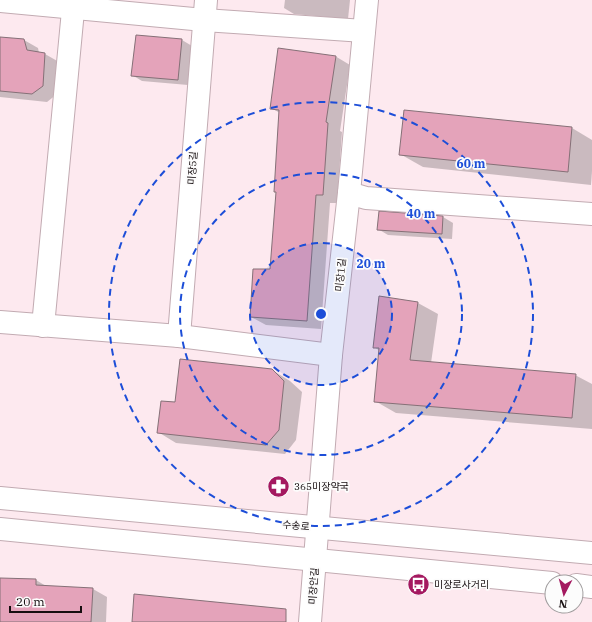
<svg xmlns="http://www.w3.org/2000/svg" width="592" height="622" font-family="'IBM Plex Serif','Noto Sans KR',serif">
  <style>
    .shadow { fill: #0003 }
    .building { fill: #e4a3ba; stroke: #857077 }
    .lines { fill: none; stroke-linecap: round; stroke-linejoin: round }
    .minor-casing { stroke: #c2abb2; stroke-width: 24 }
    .minor { stroke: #fff; stroke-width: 22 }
    .ring { fill: none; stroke: #1d4ed8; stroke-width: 2; stroke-dasharray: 7 5 }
    .labels { text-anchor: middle; stroke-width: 3.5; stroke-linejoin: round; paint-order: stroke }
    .street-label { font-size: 10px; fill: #160e10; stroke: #fcfcfc }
    .poi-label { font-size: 10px; fill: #160e10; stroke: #fcfcfc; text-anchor: start }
    .centre { fill: #1d4ed8; stroke: #fcfcfc; stroke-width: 2 }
    .ring-label { font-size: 12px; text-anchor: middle; font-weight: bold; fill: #1d4ed8; stroke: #fcfcfc; stroke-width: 3.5; stroke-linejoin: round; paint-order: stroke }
  </style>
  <rect width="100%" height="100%" fill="#fde9ef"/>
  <!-- shadow -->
  <g class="shadow">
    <polygon points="285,0 350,0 348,19 294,14 284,8"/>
    <polygon points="136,36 182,40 192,46 188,85 142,81 132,75"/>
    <polygon points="0,38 24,40 38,48 39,53 45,54 59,62 57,94 47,102 0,97"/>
    <polygon points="335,56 350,65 340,131 342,132 337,203 330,203 321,329 266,325 251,317 271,271 277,193 275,192 280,113 271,108"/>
    <polygon points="405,111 572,128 592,140 592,171 591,185 423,167 400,154"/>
    <polygon points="380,212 443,217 453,223 452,239 388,235 378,229"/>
    <polygon points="418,303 438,314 431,363 575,375 592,384 592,429 396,413 375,401 380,351 374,347"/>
    <polygon points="272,370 290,381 302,392 296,440 285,454 176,443 158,432 176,403"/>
    <polygon points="0,579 36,580 46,586 93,589 107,597 106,622 0,622"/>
  </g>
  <!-- building -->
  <g class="building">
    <polygon points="136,35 182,39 178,80 131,76"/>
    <polygon points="0,37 24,39 27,50 45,53 43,86 32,94 0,91"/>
    <polygon points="278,48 336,56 326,122 328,123 323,195 316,195 307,321 250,317 253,269 270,269 276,192 274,192 279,110 270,109"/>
    <polygon points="404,110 572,127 568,172 399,155"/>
    <polygon points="379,211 443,216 442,234 377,230"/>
    <polygon points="379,296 418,302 410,360 576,374 572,418 374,402 379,348 373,348"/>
    <polygon points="180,359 272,369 284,381 279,430 266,445 157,433 161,401 175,402"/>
    <polygon points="0,578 36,579 36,585 93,588 91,622 0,622"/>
    <polygon points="134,594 286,609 286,622 132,622"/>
  </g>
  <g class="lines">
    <defs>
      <g id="minor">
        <polyline points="0,1 204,20 364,31"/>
        <polyline points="349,193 366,198 592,214"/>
        <polyline points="0,322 179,336 331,355"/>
        <polyline points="43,326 74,0"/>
        <polyline points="179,336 206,0"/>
        <polyline points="0,498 592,553"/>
        <polyline points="0,529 552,583"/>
        <polyline points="576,585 592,587"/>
        <polyline points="310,622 331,355 349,193 367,0"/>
      </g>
    </defs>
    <!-- minor casing -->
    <use href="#minor" class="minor-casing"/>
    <!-- minor -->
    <use href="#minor" class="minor"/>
  </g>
  <!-- distance rings -->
  <circle cx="321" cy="314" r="71" fill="#1d4ed8" fill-opacity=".12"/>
  <g class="ring">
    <circle cx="321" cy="314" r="71"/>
    <circle cx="321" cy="314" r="141"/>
    <circle cx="321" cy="314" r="212"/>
  </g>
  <!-- icons -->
  <defs>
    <symbol id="pharmacy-disc" viewBox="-11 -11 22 22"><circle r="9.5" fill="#a41960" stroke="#fcfcfc"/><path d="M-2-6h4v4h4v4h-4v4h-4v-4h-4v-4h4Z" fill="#fff"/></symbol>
    <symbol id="bus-disc" viewBox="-11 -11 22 22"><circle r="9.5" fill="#a41960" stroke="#fcfcfc"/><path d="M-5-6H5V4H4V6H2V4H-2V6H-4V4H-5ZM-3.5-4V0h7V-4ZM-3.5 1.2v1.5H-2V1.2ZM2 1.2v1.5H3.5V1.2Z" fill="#fff"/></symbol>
  </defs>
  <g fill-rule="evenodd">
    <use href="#pharmacy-disc" x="266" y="474" width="25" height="25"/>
    <use href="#bus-disc" x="406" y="572" width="25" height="25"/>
  </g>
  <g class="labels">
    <!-- street labels -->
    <g class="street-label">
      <text transform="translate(192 168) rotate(-86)" y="4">미장5길</text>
      <text transform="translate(340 275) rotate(-84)" y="4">미장1길</text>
      <text transform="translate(296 525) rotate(5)" y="4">수송로</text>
      <text transform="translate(313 586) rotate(-86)" y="4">미장안길</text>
    </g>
    <!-- poi labels -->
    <g class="poi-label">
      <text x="294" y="490">365미장약국</text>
      <text x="434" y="588">미장로사거리</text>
    </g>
  </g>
  <circle cx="321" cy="314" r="6" class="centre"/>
  <g class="ring-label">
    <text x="471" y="168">60 m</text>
    <text x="421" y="218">40 m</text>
    <text x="371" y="268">20 m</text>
  </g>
  <!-- north arrow -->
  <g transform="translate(564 594) rotate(186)"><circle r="19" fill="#fcfcfc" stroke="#a09d9e"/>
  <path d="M0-3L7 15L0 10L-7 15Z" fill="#a41960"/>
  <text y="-6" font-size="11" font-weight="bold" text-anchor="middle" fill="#160e10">N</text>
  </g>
  <!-- scale -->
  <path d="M10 606v6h71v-6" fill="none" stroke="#160e10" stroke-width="2"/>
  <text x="16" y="606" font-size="12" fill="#160e10" stroke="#fcfcfc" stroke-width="3" paint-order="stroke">20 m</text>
</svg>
